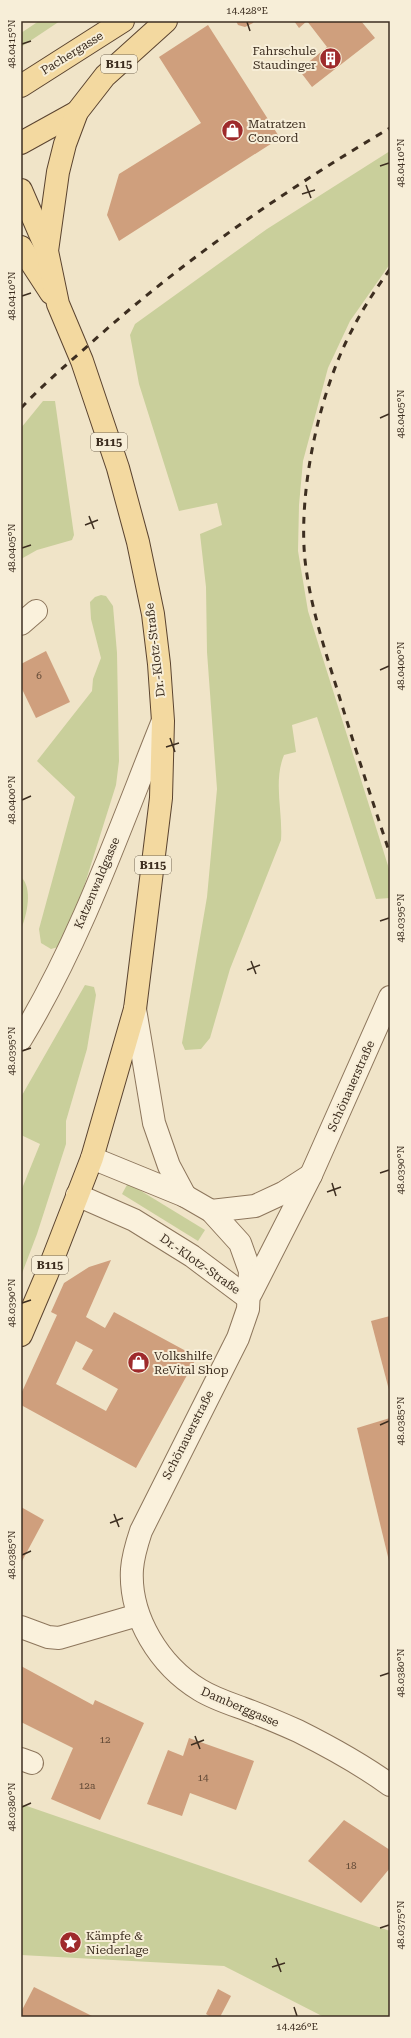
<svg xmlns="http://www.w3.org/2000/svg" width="411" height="2038" font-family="'Roboto Serif',serif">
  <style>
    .green { fill: #c9cf9b }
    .building { fill: #cf9f7d; fill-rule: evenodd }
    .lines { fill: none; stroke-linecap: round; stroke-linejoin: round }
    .minor-casing { stroke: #8d765c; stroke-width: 24 }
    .major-casing { stroke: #5b4430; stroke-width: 24 }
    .minor { stroke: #faf1dc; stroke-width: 22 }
    .major { stroke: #f3d9a0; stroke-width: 22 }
    .rail { stroke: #3d2e20; stroke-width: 3; stroke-dasharray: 7 7; stroke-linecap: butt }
    .ticks { fill: none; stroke: #3d2e20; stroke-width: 1.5 }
    .labels { text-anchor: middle; stroke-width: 4; stroke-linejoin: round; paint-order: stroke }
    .number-label { font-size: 10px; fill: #624a37 }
    .shield { fill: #f7eed8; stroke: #756857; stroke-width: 1 }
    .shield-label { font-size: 11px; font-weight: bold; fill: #3d2e20 }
    .poi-label { font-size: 12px; fill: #3d2e20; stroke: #f7eed8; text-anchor: start }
    .street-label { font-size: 12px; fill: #3d2e20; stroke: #f7eed8 }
    .neatline { fill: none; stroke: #3d2e20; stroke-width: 1.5 }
    .ticks-label { font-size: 10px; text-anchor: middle; fill: #3d2e20 }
  </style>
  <rect width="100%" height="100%" fill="#f0e4c8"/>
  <!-- green -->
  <g class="green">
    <polygon points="39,21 60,21 21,47 21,33"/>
    <path d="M390,151V264L350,321L328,368L303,461L299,505L298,551L308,611L390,872V898L376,899L317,717L292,725L296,752L284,755C273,782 283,812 281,840L230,969L210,1038L201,1049L185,1050L182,1043L207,897L217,789L207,652L206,587L200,534L222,525L217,503L179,511L139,384L130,335L135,324L267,229Z"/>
    <polygon points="43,401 55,401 74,535 72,540 37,550 21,559 21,428"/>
    <polygon points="101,595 106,596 113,606 117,653 119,761 116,785 77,909 58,947 51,949 41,943 39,929 75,797 37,761 92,691 93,679 101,658 91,619 90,602 95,597"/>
    <path d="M21,877C33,888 27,915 21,929Z"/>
    <polygon points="85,985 94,987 96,995 87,1049 66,1121 66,1144 37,1234 21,1276 21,1191 40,1144 21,1135 21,1097"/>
    <polygon points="128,1183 205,1230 198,1241 122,1194"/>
    <polygon points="21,1804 390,1931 390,2017 324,2017 224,1966 21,1955"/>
  </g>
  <!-- building -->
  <g class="building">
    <polygon points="236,21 254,21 253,23 245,27 238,25"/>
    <polygon points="294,21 361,21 375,38 312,87 299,70 327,47 307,21 299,28"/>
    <polygon points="208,25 280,138 119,241 107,215 119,174 201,123 159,57"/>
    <polygon points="46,651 70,702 36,718 21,687 21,664"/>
    <path d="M111,1260L86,1317L105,1328L114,1312L197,1357L136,1468L21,1405V1394L57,1315L51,1312L64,1283L89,1267ZM76,1341L93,1350L82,1369L118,1389L106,1411L56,1384Z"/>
    <polygon points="390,1316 390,1390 389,1390 371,1321"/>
    <polygon points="390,1418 390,1561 389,1561 357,1428"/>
    <polygon points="21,1507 44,1520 21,1563"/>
    <polygon points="21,1666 93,1705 95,1700 144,1723 100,1820 51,1799 73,1748 21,1722"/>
    <polygon points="189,1738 254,1761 236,1810 190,1793 182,1816 147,1804 168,1750 183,1756"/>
    <polygon points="344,1820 390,1850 390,1868 361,1903 308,1861"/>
    <polygon points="34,1987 94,2017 21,2017 21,2009 22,2010"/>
    <polygon points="218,1989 231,1996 220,2017 211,2017 206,2014"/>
  </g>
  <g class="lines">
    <defs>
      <g id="minor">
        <polyline points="21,624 36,611"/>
        <polyline points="135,1009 154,1123 169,1166 185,1196"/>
        <path d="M21,1039C81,940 119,830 162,723"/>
        <path d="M92,1158L185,1196L211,1211L240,1243L250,1271L248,1309L238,1338L141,1531C137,1543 133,1556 132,1569C129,1617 160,1666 200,1690C213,1698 228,1703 242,1708C261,1715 280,1723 298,1731C330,1747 361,1764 390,1785"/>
        <polyline points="77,1195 134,1220 192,1256 248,1298"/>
        <polyline points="211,1211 255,1206 283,1193 311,1175"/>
        <polyline points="251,1293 311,1175 390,997"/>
        <polyline points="21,1627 48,1637 59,1638 138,1615"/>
        <polyline points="21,1759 32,1763"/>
      </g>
      <g id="major">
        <polyline points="21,86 123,21"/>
        <polyline points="21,143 77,112"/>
        <polyline points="21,190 47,250"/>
        <polyline points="21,247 51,293"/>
        <polyline points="21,1335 47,1274 92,1158 135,1009 161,798 163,721 159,664 153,614 138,542 118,468 82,361 58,304 47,251 58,172 65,144 77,112 105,76 166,21"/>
      </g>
    </defs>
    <!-- minor casing -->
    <use href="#minor" class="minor-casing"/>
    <!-- major casing -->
    <use href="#major" class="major-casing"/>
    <!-- minor -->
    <use href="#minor" class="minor"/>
    <!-- major -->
    <use href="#major" class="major"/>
    <!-- rail -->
    <g class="rail">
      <path d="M390,269C376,289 363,308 352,330C319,392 298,491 305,560C310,605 324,647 337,689C354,745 372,800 390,854"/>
      <path d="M21,408C40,388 60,370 81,352C175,266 280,193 390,128"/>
    </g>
  </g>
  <!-- ticks -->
  <path class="ticks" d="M247,22L250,31M22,44L31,41M380,166L389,163M306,185L311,198M302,194L315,190M22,296L31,293M380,418L389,414M89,516L94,529M85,525L98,520M22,548L31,545M380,670L389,666M170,738L175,752M166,747L179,743M22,800L31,796M380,921L389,918M251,961L256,974M247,970L260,965M22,1051L31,1048M380,1173L389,1170M332,1183L336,1196M327,1192L341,1187M22,1303L31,1300M380,1425L389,1421M114,1514L119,1527M110,1523L123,1518M22,1555L31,1551M380,1676L389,1673M195,1736L200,1749M191,1745L204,1740M22,1807L31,1803M380,1928L389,1925M276,1958L281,1972M272,1967L285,1963M294,2007L297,2016"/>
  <!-- icons -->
  <defs>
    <symbol id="building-disc" viewBox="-11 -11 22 22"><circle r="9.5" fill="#9e2a2b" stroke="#f7eed8"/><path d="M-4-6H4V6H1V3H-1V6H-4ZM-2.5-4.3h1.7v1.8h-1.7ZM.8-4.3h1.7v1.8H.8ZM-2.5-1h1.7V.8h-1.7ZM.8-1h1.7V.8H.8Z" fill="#fff"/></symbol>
    <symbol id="shop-disc" viewBox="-11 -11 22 22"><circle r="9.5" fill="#9e2a2b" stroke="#f7eed8"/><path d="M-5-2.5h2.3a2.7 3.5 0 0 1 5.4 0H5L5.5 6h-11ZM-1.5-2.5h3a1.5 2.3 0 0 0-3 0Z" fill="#fff"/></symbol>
    <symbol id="sight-disc" viewBox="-11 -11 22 22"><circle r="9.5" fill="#9e2a2b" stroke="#f7eed8"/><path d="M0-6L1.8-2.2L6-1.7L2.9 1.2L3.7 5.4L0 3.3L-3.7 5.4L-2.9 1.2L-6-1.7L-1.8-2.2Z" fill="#fff"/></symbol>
  </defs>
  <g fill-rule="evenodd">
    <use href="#building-disc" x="318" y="46" width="25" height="25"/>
    <use href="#shop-disc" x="220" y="118" width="25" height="25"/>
    <use href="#shop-disc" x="126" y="1350" width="25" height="25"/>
    <use href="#sight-disc" x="58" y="1930" width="25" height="25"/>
  </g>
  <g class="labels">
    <!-- number labels -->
    <g class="number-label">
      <text x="39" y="679">6</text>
      <text x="105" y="1743">12</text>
      <text x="203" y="1781">14</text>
      <text x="87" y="1789">12a</text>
      <text x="351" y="1869">18</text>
    </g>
    <!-- shield labels -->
    <g class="shield">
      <rect x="101" y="55" width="36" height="18" rx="3"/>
      <rect x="91" y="433" width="36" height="18" rx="3"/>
      <rect x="135" y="856" width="36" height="18" rx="3"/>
      <rect x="32" y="1256" width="36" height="18" rx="3"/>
    </g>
    <g class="shield-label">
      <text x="119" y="68">B115</text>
      <text x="109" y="446">B115</text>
      <text x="153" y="869">B115</text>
      <text x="50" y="1269">B115</text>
    </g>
    <!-- poi labels -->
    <g class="poi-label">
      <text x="316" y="55" text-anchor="end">Fahrschule<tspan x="316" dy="14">Staudinger</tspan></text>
      <text x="248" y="128">Matratzen<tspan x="248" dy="14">Concord</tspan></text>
      <text x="154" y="1360">Volkshilfe<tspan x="154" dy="14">ReVital Shop</tspan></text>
      <text x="86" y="1940">Kämpfe &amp;<tspan x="86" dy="14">Niederlage</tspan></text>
    </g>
    <!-- street labels -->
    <g class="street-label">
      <text transform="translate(72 53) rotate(-32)" y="4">Pachergasse</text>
      <text transform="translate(155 650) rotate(-97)" y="4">Dr.-Klotz-Straße</text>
      <text transform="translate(97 883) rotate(-67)" y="4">Katzenwaldgasse</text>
      <text transform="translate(351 1086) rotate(-66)" y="4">Schönauerstraße</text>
      <text transform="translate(200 1264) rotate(35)" y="4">Dr.-Klotz-Straße</text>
      <text transform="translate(188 1435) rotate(-63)" y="4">Schönauerstraße</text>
      <text transform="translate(240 1707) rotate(23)" y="4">Damberggasse</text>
    </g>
  </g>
  <!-- border -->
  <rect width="411" height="2038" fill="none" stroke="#f7eed8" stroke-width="44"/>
  <rect x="22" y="22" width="367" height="1994" class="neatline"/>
  <g class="ticks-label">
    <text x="247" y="14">14.428°E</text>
    <text transform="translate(11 44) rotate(-90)" y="4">48.0415°N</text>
    <text transform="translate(400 163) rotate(-90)" y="4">48.0410°N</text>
    <text transform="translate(11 296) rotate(-90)" y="4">48.0410°N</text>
    <text transform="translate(400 414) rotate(-90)" y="4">48.0405°N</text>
    <text transform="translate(11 548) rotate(-90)" y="4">48.0405°N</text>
    <text transform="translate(400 666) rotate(-90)" y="4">48.0400°N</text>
    <text transform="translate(11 800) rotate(-90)" y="4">48.0400°N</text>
    <text transform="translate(400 918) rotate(-90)" y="4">48.0395°N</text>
    <text transform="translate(11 1051) rotate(-90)" y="4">48.0395°N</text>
    <text transform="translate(400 1170) rotate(-90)" y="4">48.0390°N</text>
    <text transform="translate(11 1303) rotate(-90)" y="4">48.0390°N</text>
    <text transform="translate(400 1421) rotate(-90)" y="4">48.0385°N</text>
    <text transform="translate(11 1555) rotate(-90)" y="4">48.0385°N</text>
    <text transform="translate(400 1673) rotate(-90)" y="4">48.0380°N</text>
    <text transform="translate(11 1807) rotate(-90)" y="4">48.0380°N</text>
    <text transform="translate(400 1925) rotate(-90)" y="4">48.0375°N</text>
    <text x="297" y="2030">14.426°E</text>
  </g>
</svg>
